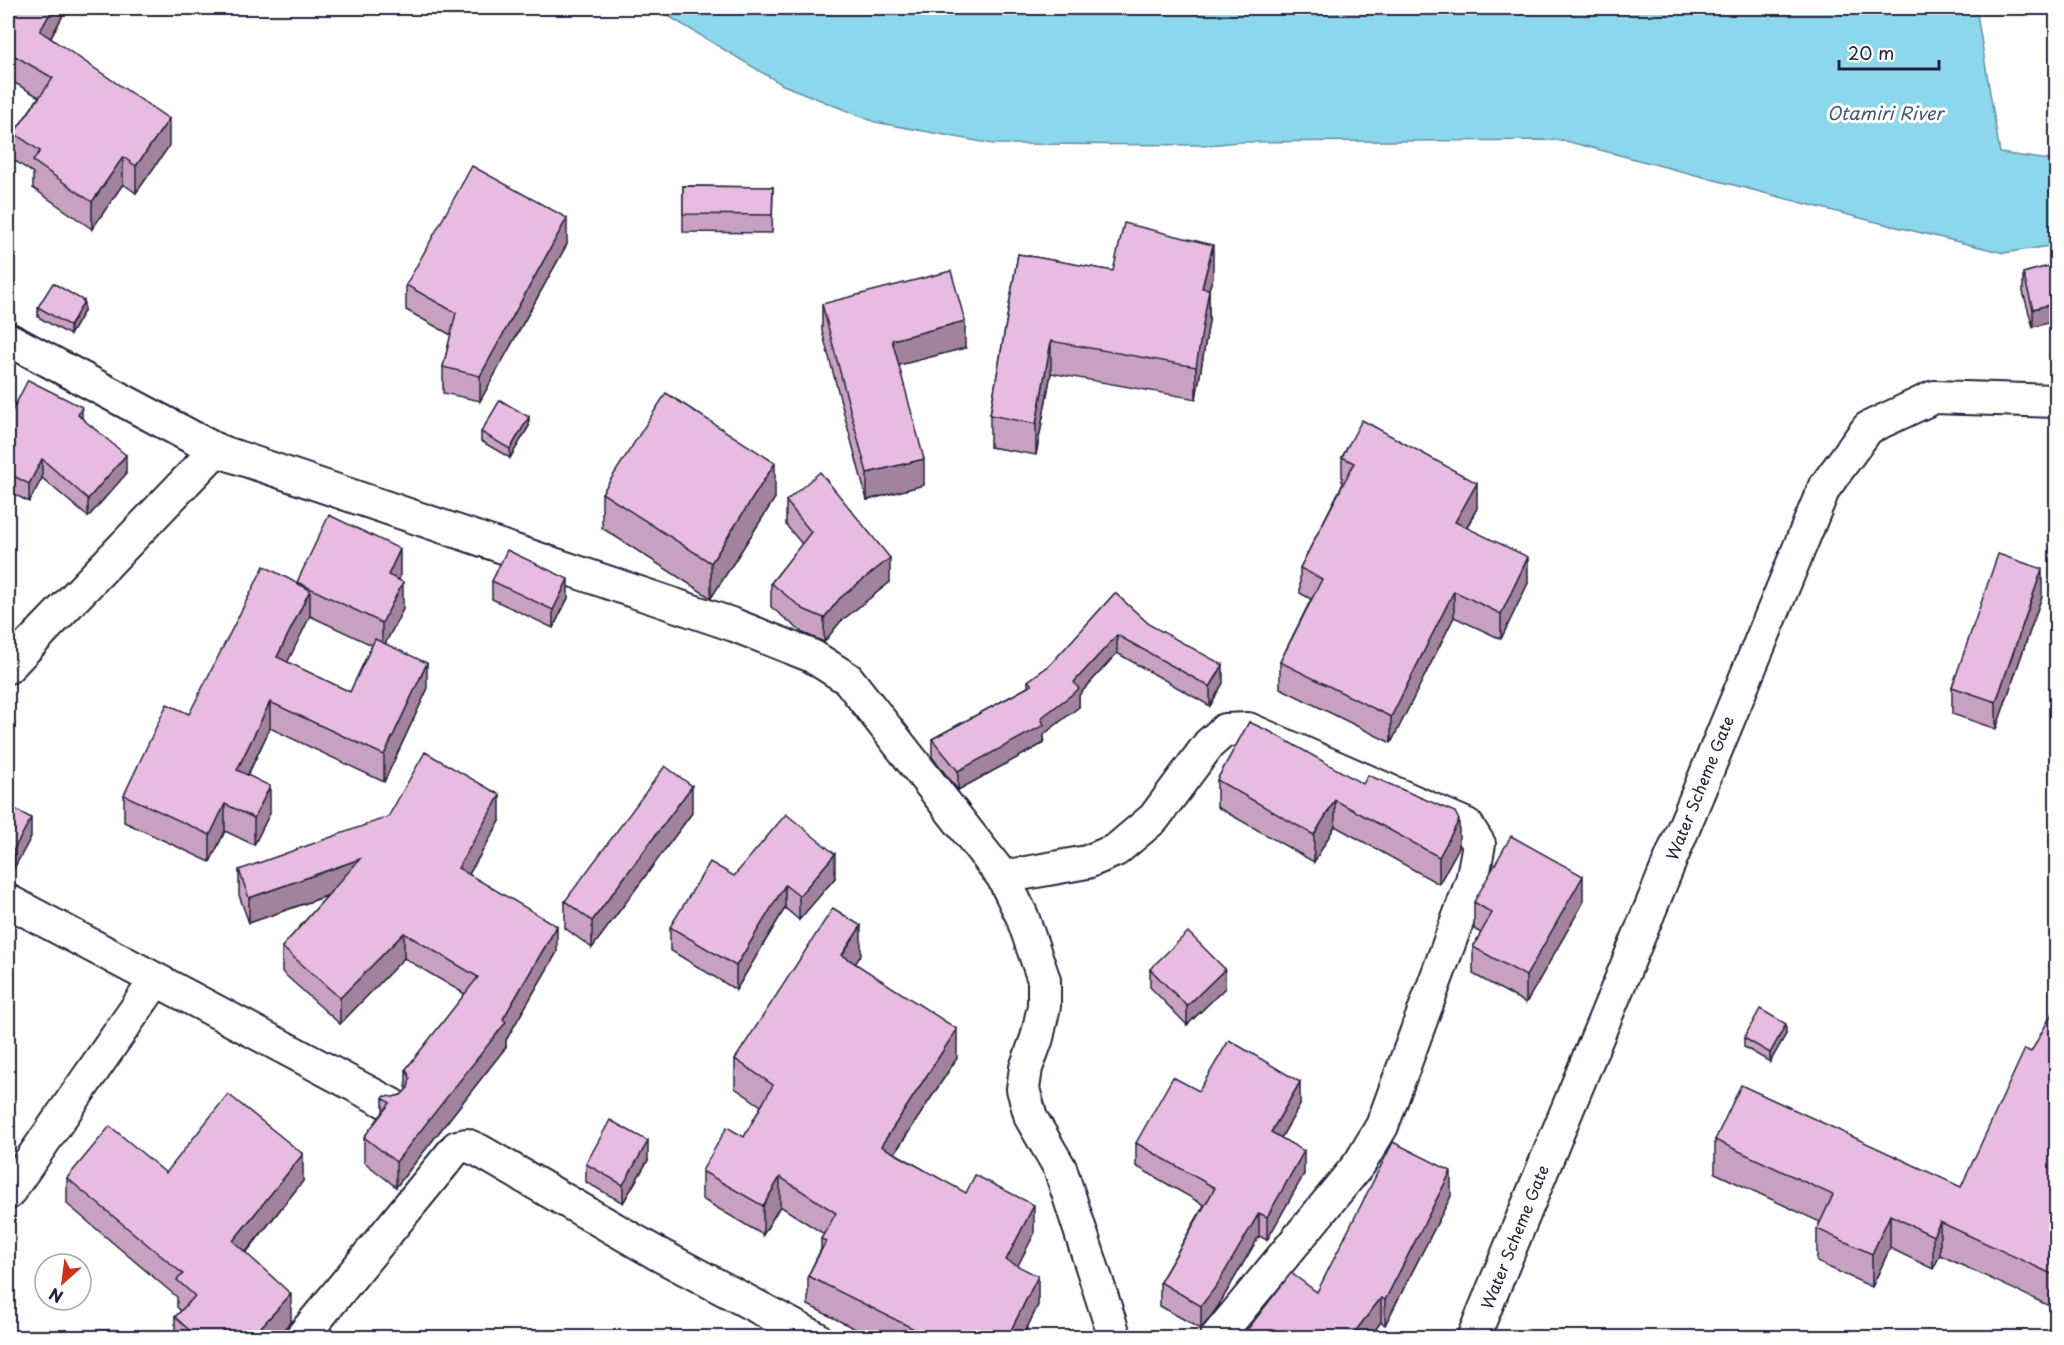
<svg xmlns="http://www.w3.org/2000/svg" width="2064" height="1345" font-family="'Playpen Sans',sans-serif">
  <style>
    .water { fill: #8cd7ec; stroke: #628fa5; stroke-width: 1.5 }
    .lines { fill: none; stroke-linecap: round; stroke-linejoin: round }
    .minor-casing { stroke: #22223b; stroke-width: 36 }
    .minor { stroke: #fff; stroke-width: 32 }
    .wall { fill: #c8a1c1; stroke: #22223b; stroke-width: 1.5; fill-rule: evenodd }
    .shaded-wall { fill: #a2839d; stroke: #22223b; stroke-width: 1.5 }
    .building { fill: #e8bbe0; stroke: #22223b; stroke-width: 1.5 }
    .labels { text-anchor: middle; stroke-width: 6; stroke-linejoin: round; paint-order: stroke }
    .street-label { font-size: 16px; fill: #22223b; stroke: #fff }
    .water-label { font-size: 18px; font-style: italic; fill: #425870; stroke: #fff }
  </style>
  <rect width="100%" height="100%" fill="#fff"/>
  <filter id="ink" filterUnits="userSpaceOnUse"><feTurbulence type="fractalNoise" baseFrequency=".0167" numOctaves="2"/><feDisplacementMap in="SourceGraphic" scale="12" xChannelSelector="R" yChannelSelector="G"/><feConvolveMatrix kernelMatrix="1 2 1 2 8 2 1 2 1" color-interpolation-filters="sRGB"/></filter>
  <g filter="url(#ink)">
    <!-- water -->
    <polygon class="water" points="655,8 1976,8 2000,153 2056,161 2056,245 2004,253 1864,219 1562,140 1238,142 1209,145 993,144 875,122 783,85"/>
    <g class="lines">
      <defs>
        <g id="minor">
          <polyline points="8,339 216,450 734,625 812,656 848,679 1003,877 1022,916 1044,980 1044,1006 1037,1038 1026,1068 1023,1089 1031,1118 1060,1168 1115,1338"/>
          <polyline points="8,667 216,450"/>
          <polyline points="1003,877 1087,862 1116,850 1154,818 1209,744 1225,730 1248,729 1467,825 1479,844 1472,881 1382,1126 1360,1163 1216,1338"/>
          <polyline points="8,901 392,1105"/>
          <polyline points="8,1193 156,980"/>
          <polyline points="301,1338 457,1147 466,1145 480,1151 656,1253 816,1338"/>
          <polyline points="1473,1338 1824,488 1868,428 1934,397 2056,401"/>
        </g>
      </defs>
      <!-- minor casing -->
      <use href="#minor" class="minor-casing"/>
      <!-- minor -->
      <use href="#minor" class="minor"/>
    </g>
    <!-- wall -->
    <g class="wall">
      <polygon points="8,8 62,8 62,17 51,38 169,146 136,193 123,184 92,229 33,188 33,173 14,160 14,133 39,97 8,79"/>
      <polygon points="683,186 773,187 772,233 683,232"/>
      <polygon points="567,244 480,401 443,393 443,367 451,335 406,310 406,285"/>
      <polygon points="1018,254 1113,271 1213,277 1209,289 1209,321 1196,399 1051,373 1036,455 990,447 990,415"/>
      <polygon points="2056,264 2033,327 2023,292 2023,273"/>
      <polygon points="822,304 965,348 899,365 924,485 867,500 822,331"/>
      <polygon points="38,307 84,311 70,335 38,317"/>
      <polygon points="82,418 126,474 88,517 42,478 29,502 8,491 8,419"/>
      <polygon points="529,426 510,458 481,441 481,432"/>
      <polygon points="1342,457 1477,508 1467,528 1528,583 1501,639 1454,617 1391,743 1280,688 1280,662 1311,599 1300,593 1300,568 1343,483 1342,482"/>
      <polygon points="602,493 775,498 711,598 602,528"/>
      <polygon points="786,501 890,582 840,622 824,642 803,633 771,607 771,583 802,544 786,525"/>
      <path d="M400,576L399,580L403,609L385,644L427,690L384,782L270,728L248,775L270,813L254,845L225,831L210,862L124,822V795L189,714L297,583ZM310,616L372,645L350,692L287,662Z"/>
      <polygon points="492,581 568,598 553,628 492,599"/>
      <polygon points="1115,593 1150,625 1223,683 1210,706 1117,653 1079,695 1079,707 1044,734 1044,743 958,790 932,757 932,739 1028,687 1028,681 1050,665"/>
      <polygon points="2042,596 1996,729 1952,714 1952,687"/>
      <polygon points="1249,722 1459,847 1439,884 1335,826 1314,862 1217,807 1217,780"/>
      <polygon points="8,805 31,837 13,870 8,867"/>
      <polygon points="692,813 592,948 565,928 565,901"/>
      <polygon points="500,821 469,874 557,952 506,1040 506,1047 396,1187 364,1162 364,1137 383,1113 383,1098 393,1097 401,1095 406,1090 406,1069 465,994 404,958 340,1024 282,972 282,947 327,896 249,923 239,895 239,870"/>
      <polygon points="734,876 835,878 799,920 785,908 736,990 670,950 670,927"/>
      <polygon points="1474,902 1583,903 1526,1003 1473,974 1473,947 1481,933 1474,929"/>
      <polygon points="861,955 855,963 957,1058 895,1153 1034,1234 1017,1266 1038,1305 1022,1338 873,1338 808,1305 808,1276 821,1249 821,1239 824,1234 780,1206 763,1235 702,1199 702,1171 744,1137 761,1106 735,1088 735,1059"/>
      <polygon points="1150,969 1225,988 1187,1025 1150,987"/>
      <polygon points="2056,1006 2056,1309 1940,1255 1933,1269 1890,1248 1872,1287 1817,1262 1817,1229 1820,1222 1715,1173 1715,1140 1961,1187"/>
      <polygon points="1786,1034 1770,1062 1744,1047 1744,1038"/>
      <polygon points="1199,1091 1300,1105 1281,1138 1304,1174 1267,1240 1259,1236 1217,1308 1201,1329 1160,1306 1160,1282 1204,1205 1136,1166 1136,1143"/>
      <polygon points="648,1160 623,1203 586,1182 586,1164"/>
      <polygon points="166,1173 303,1181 246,1253 291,1321 276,1338 175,1338 175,1317 181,1311 177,1307 177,1297 67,1204 67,1178"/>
      <polygon points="1451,1196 1385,1325 1381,1322 1369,1338 1317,1292"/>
    </g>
    <!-- shaded-wall -->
    <g class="shaded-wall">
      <polygon points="53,8 62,8 62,17 40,57 40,31"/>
      <polygon points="169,119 169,146 136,193 136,166"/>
      <polygon points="123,157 123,184 92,229 92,202"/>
      <polygon points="567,218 567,244 480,401 480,376"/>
      <polygon points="1213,245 1213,277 1209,289 1209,321 1196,399 1196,367 1202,288"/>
      <polygon points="84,301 84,311 70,335 70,326"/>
      <polygon points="2056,303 2056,321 2033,327 2033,309"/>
      <polygon points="965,321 965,348 892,367 892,340"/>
      <polygon points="1051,341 1051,373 1036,455 1036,424"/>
      <polygon points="82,407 82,426 78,415"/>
      <polygon points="529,417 529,426 510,458 510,449"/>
      <polygon points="126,455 126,474 88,517 88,499"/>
      <polygon points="42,459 42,478 29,502 29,484"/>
      <polygon points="924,459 924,485 867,500 867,473"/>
      <polygon points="775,463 775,498 711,598 711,563"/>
      <polygon points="1477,483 1477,508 1455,548 1455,522"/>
      <polygon points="400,549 400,576 388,602 388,575"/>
      <polygon points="1528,557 1528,583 1501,639 1501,614"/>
      <polygon points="890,558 890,582 840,622 824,642 824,618 840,598"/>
      <polygon points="2042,569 2042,596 1996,729 1996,702"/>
      <polygon points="568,579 568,598 553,628 553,610"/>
      <polygon points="403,582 403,609 382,650 382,623"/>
      <polygon points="310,590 310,616 277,684 277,657"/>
      <polygon points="1454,591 1454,617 1391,743 1391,717"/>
      <polygon points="1117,635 1117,653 1079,695 1079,707 1044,734 1044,743 958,790 958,771 1041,718"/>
      <polygon points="427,663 427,690 384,782 384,755"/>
      <polygon points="1223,665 1223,683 1210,706 1210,687"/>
      <polygon points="270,702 270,728 237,797 237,770"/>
      <polygon points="270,786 270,813 254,845 254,818"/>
      <polygon points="692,786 692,813 592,948 592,921"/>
      <polygon points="500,795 500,821 458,893 458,868"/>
      <polygon points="1335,800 1335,826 1314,862 1314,835"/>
      <polygon points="225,804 225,831 210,862 210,835"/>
      <polygon points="31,818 31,837 13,870 13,851"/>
      <polygon points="1459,820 1459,847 1439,884 1439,857"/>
      <polygon points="835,854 835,878 799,920 799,896"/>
      <polygon points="360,859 360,884 249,923 249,898"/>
      <polygon points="1583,876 1583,903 1526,1003 1526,976"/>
      <polygon points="785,885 785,908 736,990 736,966"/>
      <polygon points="557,926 557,952 506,1040 506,1047 396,1187 396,1162 503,1019"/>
      <polygon points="861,926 861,955 842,984 842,955"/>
      <polygon points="404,933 404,958 340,1024 340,998"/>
      <polygon points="1225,969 1225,988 1187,1025 1187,1006"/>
      <polygon points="1786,1024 1786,1034 1770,1062 1770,1053"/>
      <polygon points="957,1029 957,1058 881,1174 881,1146"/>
      <polygon points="1300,1082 1300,1105 1271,1155 1271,1132"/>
      <polygon points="648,1141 648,1160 623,1203 623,1185"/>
      <polygon points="1304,1151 1304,1174 1267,1240 1267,1217"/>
      <polygon points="303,1154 303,1181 233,1268 233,1241"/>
      <polygon points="1451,1171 1451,1196 1385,1325 1385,1300"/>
      <polygon points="780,1177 780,1206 763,1235 763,1206"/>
      <polygon points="1034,1205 1034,1234 1006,1289 1006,1260"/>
      <polygon points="1259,1213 1259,1236 1217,1308 1201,1329 1201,1306"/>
      <polygon points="1890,1215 1890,1248 1872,1287 1872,1254"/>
      <polygon points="1940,1222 1940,1255 1933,1269 1933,1236"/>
      <polygon points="1038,1276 1038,1305 1022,1338 1007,1338"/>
      <polygon points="291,1294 291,1321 276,1338 251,1338"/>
      <polygon points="1381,1298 1381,1322 1369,1338 1350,1338"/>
    </g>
    <!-- building -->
    <g class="building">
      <polygon points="8,8 53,8 40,31 169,119 136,166 123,157 92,202 33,161 40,151 14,133 53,78 8,52"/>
      <polygon points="472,166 567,218 480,376 443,367 456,313 406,285"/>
      <polygon points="683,186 773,187 772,215 683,214"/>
      <polygon points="1124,223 1213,245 1202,288 1209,289 1196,367 1051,341 1036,424 990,415 1018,254 1113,271"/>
      <polygon points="2056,264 2056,303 2033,309 2023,273"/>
      <polygon points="951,271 965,321 892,340 924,459 867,473 822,304"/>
      <polygon points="53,283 84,301 70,326 38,307"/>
      <polygon points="28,380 82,407 78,415 126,455 88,499 42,459 29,484 8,473 8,419"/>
      <polygon points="666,393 775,463 711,563 602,493"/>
      <polygon points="500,400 529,417 510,449 481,432"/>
      <polygon points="1362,420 1477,483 1455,522 1528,557 1501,614 1454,591 1391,717 1280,662 1322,579 1300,568 1354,463 1342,457"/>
      <polygon points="820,472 890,558 840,598 824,618 803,609 771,583 811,532 786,501"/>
      <polygon points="329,515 400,549 388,575 403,582 382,623 297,582"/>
      <polygon points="507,550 568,579 553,610 492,581"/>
      <polygon points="1998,554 2042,569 1996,702 1952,687"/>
      <polygon points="264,566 310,590 277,657 350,692 375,639 427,663 384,755 270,702 237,770 270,786 254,818 225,804 210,835 124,795 167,704 189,714"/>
      <polygon points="1115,593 1150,625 1223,665 1210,687 1117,635 1074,682 1079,689 1041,718 1044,725 958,771 932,739 1032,685 1028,681 1050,665"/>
      <polygon points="1249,722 1271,732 1363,784 1368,775 1455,812 1459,820 1439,857 1335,800 1314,835 1217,780"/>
      <polygon points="425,752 500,795 458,868 557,926 503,1019 506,1022 396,1162 364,1137 390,1103 383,1098 385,1096 393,1097 401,1095 408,1088 410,1078 406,1069 478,977 404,933 340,998 282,947 360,859 249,898 239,870 388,817"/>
      <polygon points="665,766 692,786 592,921 565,901"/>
      <polygon points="8,805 31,818 13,851 8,849"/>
      <polygon points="786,814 835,854 799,896 785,885 736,966 670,927 710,862 734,876"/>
      <polygon points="1511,836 1583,876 1526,976 1473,947 1492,913 1474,902"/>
      <polygon points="833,908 861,926 842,955 957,1029 881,1146 966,1193 975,1175 1034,1205 1006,1260 1038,1276 1007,1338 932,1338 808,1276 826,1241 821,1239 836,1213 780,1177 763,1206 702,1171 727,1127 744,1137 773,1085 735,1059"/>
      <polygon points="1188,932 1225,969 1187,1006 1150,969"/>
      <polygon points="2056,1006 2056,1276 1940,1222 1933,1236 1890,1215 1872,1254 1817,1229 1833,1195 1715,1140 1741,1085 1961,1187 2025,1049 2031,1052"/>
      <polygon points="1760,1009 1786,1024 1770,1053 1744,1038"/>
      <polygon points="1229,1040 1300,1082 1271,1132 1304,1151 1267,1217 1259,1213 1217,1285 1201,1306 1160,1282 1215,1188 1136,1143 1173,1077 1199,1091"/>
      <polygon points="228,1094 303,1154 233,1241 291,1294 251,1338 198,1338 175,1317 195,1296 177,1280 183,1274 67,1178 110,1126 166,1173"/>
      <polygon points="610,1120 648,1141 623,1185 586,1164"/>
      <polygon points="1393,1142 1451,1171 1385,1300 1381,1298 1350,1338 1241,1338 1291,1273 1317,1292"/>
      <polygon points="116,1330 116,1338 44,1338 44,1331"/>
    </g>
  </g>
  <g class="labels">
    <!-- street labels -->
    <g class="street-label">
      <text transform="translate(1700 788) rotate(-68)" y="6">Water Scheme Gate</text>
      <text transform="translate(1515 1237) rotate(-68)" y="6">Water Scheme Gate</text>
    </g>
    <!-- water labels -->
    <g class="water-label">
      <text x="1885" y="120">Otamiri River</text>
    </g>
  </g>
  <!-- margin -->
  <rect width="2064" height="1345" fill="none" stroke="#fff" stroke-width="30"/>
  <rect x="15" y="15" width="2034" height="1315" fill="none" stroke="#22223b" stroke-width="2" filter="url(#ink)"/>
  <!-- north arrow -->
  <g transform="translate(63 1282) rotate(208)"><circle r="28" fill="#ffffff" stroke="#a7a7b1" stroke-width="1.5"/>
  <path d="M0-4.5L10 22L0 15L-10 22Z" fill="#c8321e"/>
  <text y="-9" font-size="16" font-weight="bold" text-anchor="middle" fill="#22223b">N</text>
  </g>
  <!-- scale -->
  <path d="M1839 60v9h100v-9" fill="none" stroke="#22223b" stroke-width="3"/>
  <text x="1848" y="60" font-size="18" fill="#22223b" stroke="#ffffff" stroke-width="4.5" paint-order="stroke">20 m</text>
</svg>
